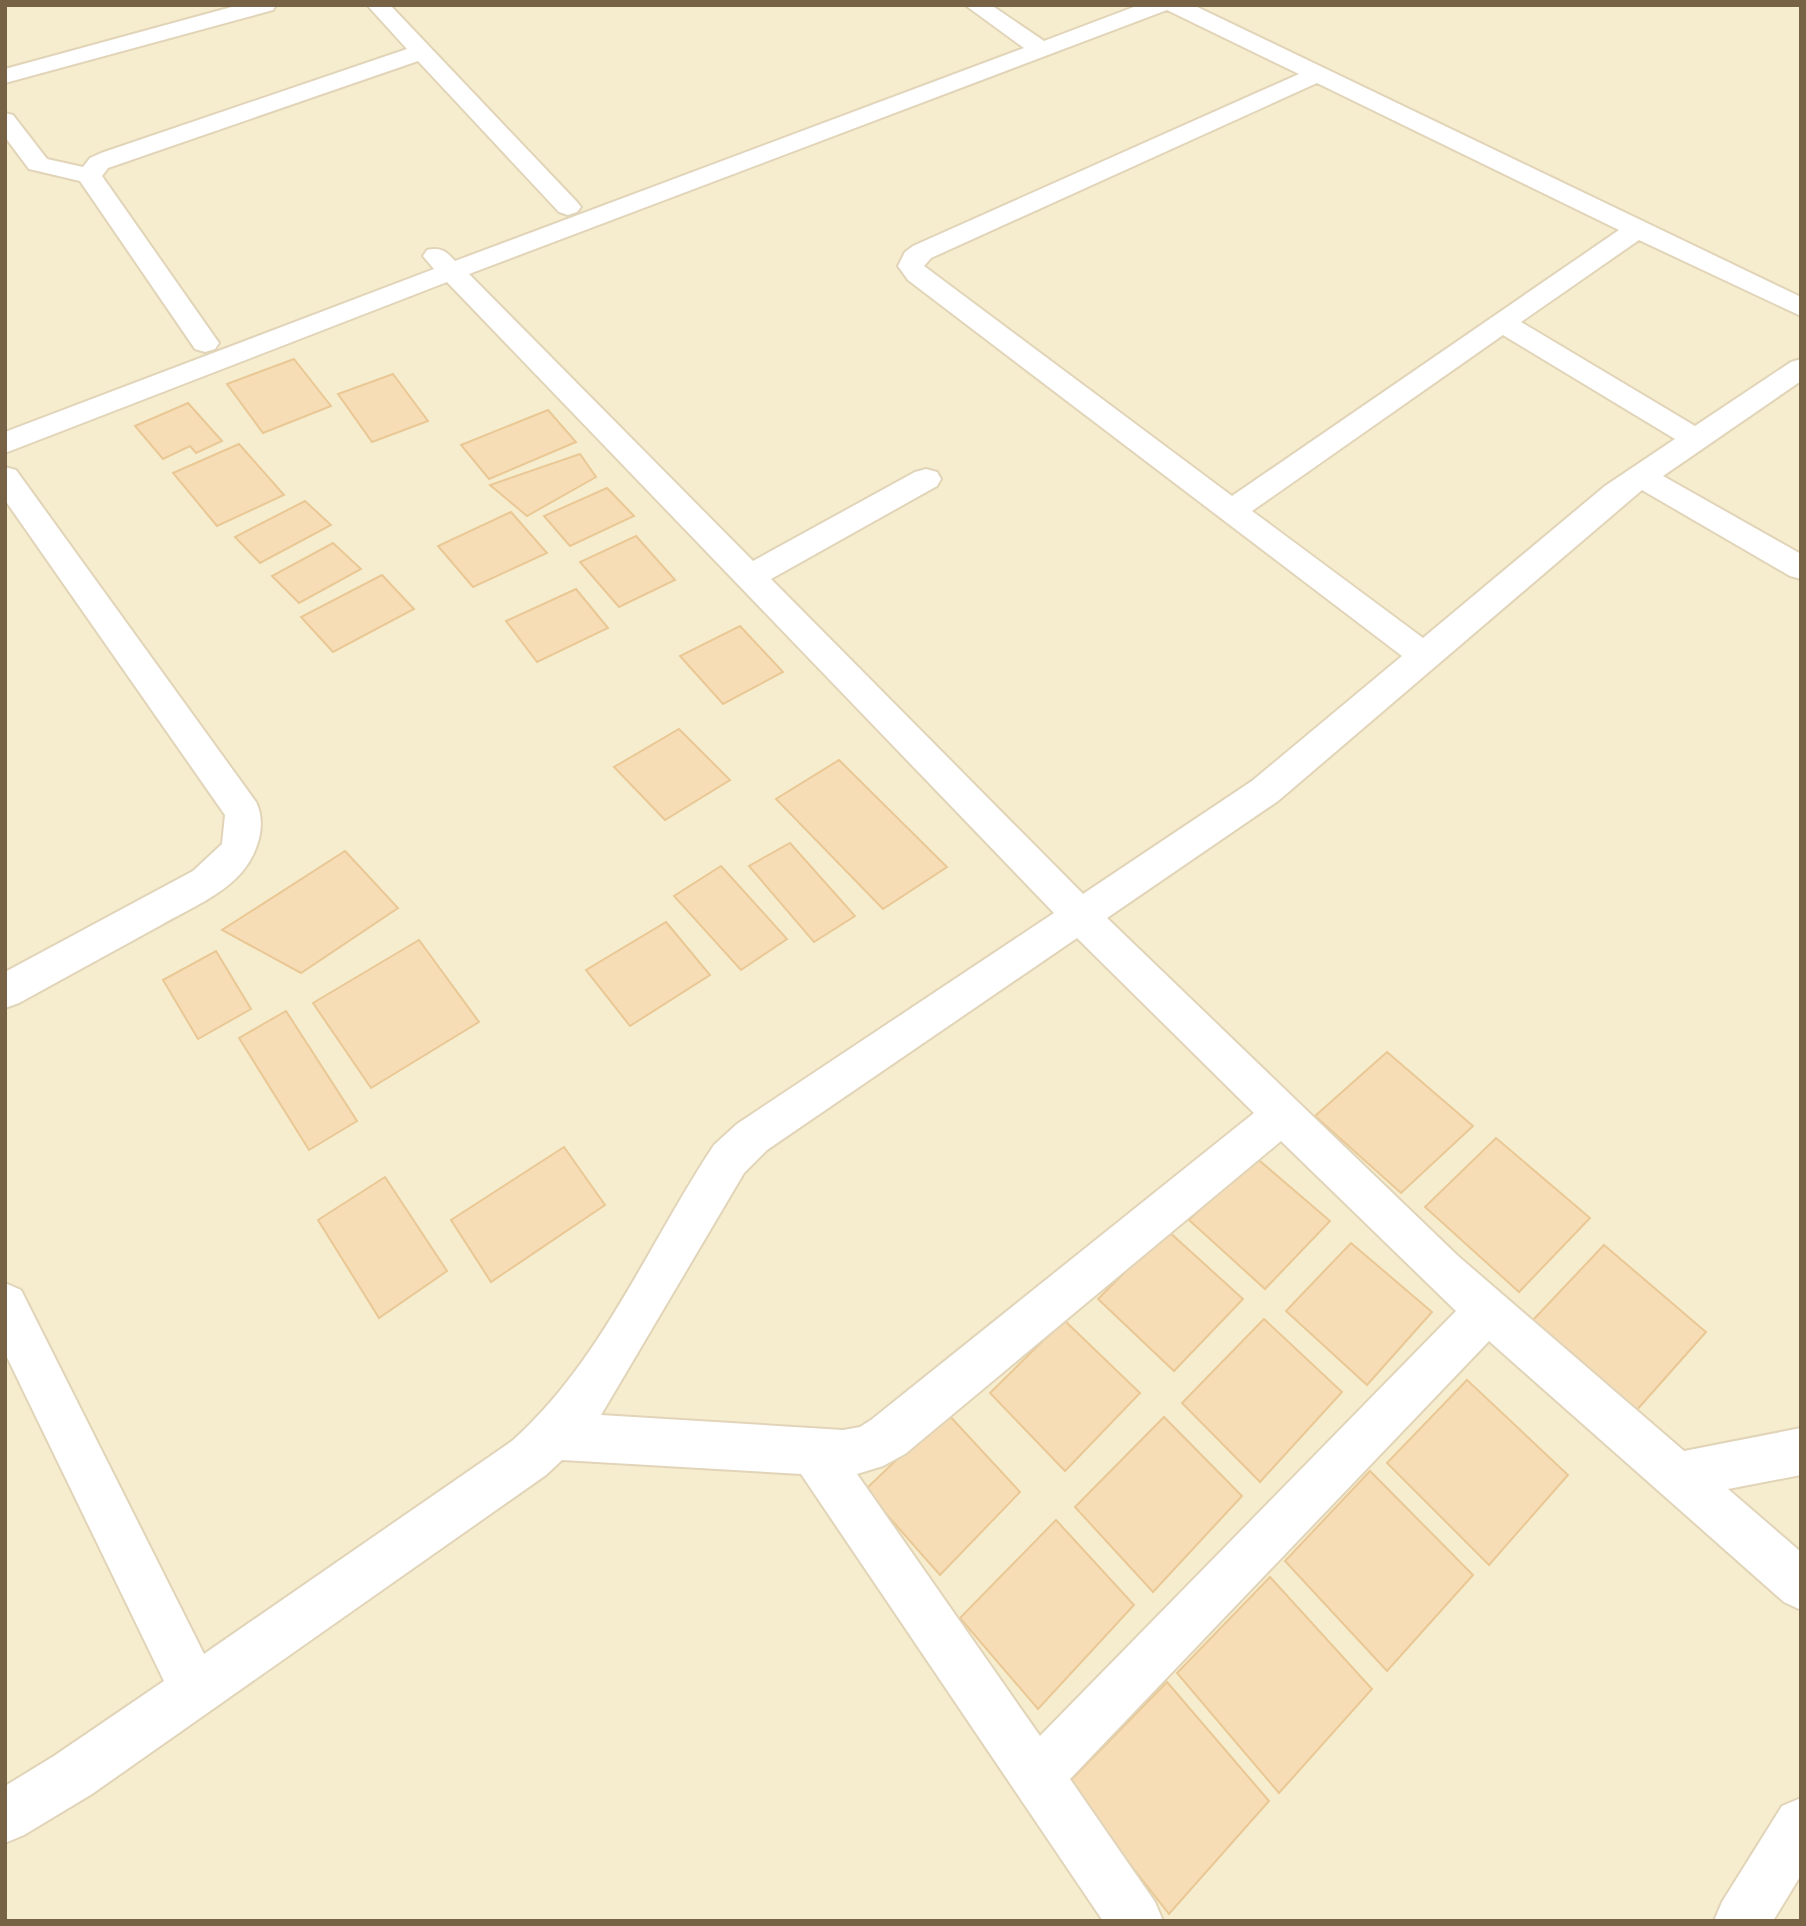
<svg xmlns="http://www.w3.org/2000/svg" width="1806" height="1926" font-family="Barlow,sans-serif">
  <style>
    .residential { fill: #f6edce }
    .building { fill: #f6ddb6; stroke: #eac895; stroke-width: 2 }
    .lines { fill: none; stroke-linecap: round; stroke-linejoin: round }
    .minor-casing { stroke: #e1d4b8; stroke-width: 4 }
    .minor { fill: #fff; fill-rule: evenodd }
  </style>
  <rect width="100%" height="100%" fill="#fef9e0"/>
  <!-- residential -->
  <rect class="residential" x="5" y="5" width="1796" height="1916"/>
  <!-- building -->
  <g class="building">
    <polygon points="294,359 331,406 263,433 227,384"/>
    <polygon points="393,374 428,421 372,442 338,394"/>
    <polygon points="188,403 222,441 196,453 190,446 163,459 135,426"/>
    <polygon points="548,410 576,442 489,479 461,445"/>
    <polygon points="239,444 284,495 217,526 173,473"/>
    <polygon points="580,454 596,477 527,516 490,485"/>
    <polygon points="607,488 634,516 570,546 544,516"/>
    <polygon points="305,501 331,525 260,563 235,537"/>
    <polygon points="511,512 547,553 473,587 438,546"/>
    <polygon points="636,536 675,580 619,607 580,562"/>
    <polygon points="333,543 361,569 299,603 272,576"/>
    <polygon points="382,575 414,609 333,652 301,617"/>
    <polygon points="576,589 608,628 537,662 506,621"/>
    <polygon points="740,626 783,672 723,704 680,656"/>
    <polygon points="679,729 730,780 665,820 614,767"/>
    <polygon points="839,760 947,867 883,909 776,799"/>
    <polygon points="790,843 855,916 814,942 749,866"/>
    <polygon points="345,851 398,908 301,973 222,930"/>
    <polygon points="721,866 787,939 741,970 674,896"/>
    <polygon points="666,922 710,975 630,1026 586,970"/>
    <polygon points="419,940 479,1022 371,1088 313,1003"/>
    <polygon points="216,951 251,1009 198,1039 163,980"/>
    <polygon points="286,1011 357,1121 309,1150 239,1038"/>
    <polygon points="1387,1052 1473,1126 1401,1193 1315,1116"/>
    <polygon points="1496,1138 1590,1218 1519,1292 1425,1207"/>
    <polygon points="564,1147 605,1205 491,1282 451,1220"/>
    <polygon points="1254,1156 1330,1221 1265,1289 1189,1220"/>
    <polygon points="385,1177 447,1271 379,1318 318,1220"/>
    <polygon points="1167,1230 1243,1299 1174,1371 1098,1299"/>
    <polygon points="1351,1243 1432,1312 1367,1385 1286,1311"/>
    <polygon points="1604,1245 1706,1332 1635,1412 1533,1320"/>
    <polygon points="1264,1319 1342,1392 1260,1482 1182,1403"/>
    <polygon points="1064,1320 1140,1393 1065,1471 990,1393"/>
    <polygon points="1467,1380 1568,1475 1489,1565 1387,1463"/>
    <polygon points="946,1412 1020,1492 940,1575 865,1490"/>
    <polygon points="1164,1417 1242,1496 1153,1592 1075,1507"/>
    <polygon points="1370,1471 1473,1575 1387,1671 1285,1561"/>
    <polygon points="1056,1520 1134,1605 1038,1709 960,1618"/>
    <polygon points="1270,1577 1372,1689 1279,1793 1177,1673"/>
    <polygon points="1167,1682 1269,1801 1169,1914 1067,1784"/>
  </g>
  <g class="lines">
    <defs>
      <g id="minor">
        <polygon points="239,5 276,5 273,10 5,83 5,69"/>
        <polygon points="367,5 390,5 577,202 581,207 577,212 568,215 559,212 418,61 108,168 102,176 219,343 215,349 205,352 195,349 80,181 29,169 5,137 5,113 13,115 47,159 83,167 90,158 101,153 407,49"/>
        <path d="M965,5H991L1044,41L1139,5H1193L1801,297V316L1639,240L1521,322L1695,426L1791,362L1801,359V381L1663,476L1801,554V579L1790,576L1642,490L1278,801L1107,918L1458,1256L1684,1451L1801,1428V1475L1728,1489L1801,1552V1610L1784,1602L1489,1341L1070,1779L1155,1902L1163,1921H1103L801,1474L562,1460L546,1475L92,1794L24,1835L5,1843V1786L54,1756L164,1681L5,1353V1283L21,1290L204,1654L512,1441C602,1361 648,1244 714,1145L737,1124L1054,913L447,282L5,453V432L434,269L423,256L427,250C441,247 446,251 455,261L1024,48ZM1167,10L1299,74L913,246L905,252L898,266L908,280L1402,656L1252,781L1083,894L771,579L937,486L941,479L937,472L926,469L915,472L753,561L469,274ZM1317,83L1619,230L1232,496L924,266L931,258ZM1503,335L1675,439L1605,486L1423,638L1252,511ZM1077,938L1254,1113L871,1420L860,1427L843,1430L601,1415L744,1173L767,1150ZM1281,1141L1456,1311L1040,1736L857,1474L883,1466L905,1454Z"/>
        <path d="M5,467L16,470L256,802C267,824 258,853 242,872C221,896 189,909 161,925C114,951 66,977 19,1003L5,1008V972L193,871L222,844L225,815L5,500Z"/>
        <polygon points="1801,1798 1801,1875 1773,1921 1714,1921 1722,1902 1782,1806"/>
      </g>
    </defs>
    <!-- minor casing -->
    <use href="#minor" class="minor-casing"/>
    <!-- minor -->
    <use href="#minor" class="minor"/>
  </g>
  <!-- border -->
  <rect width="1806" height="1926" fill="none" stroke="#776245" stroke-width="14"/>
</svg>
